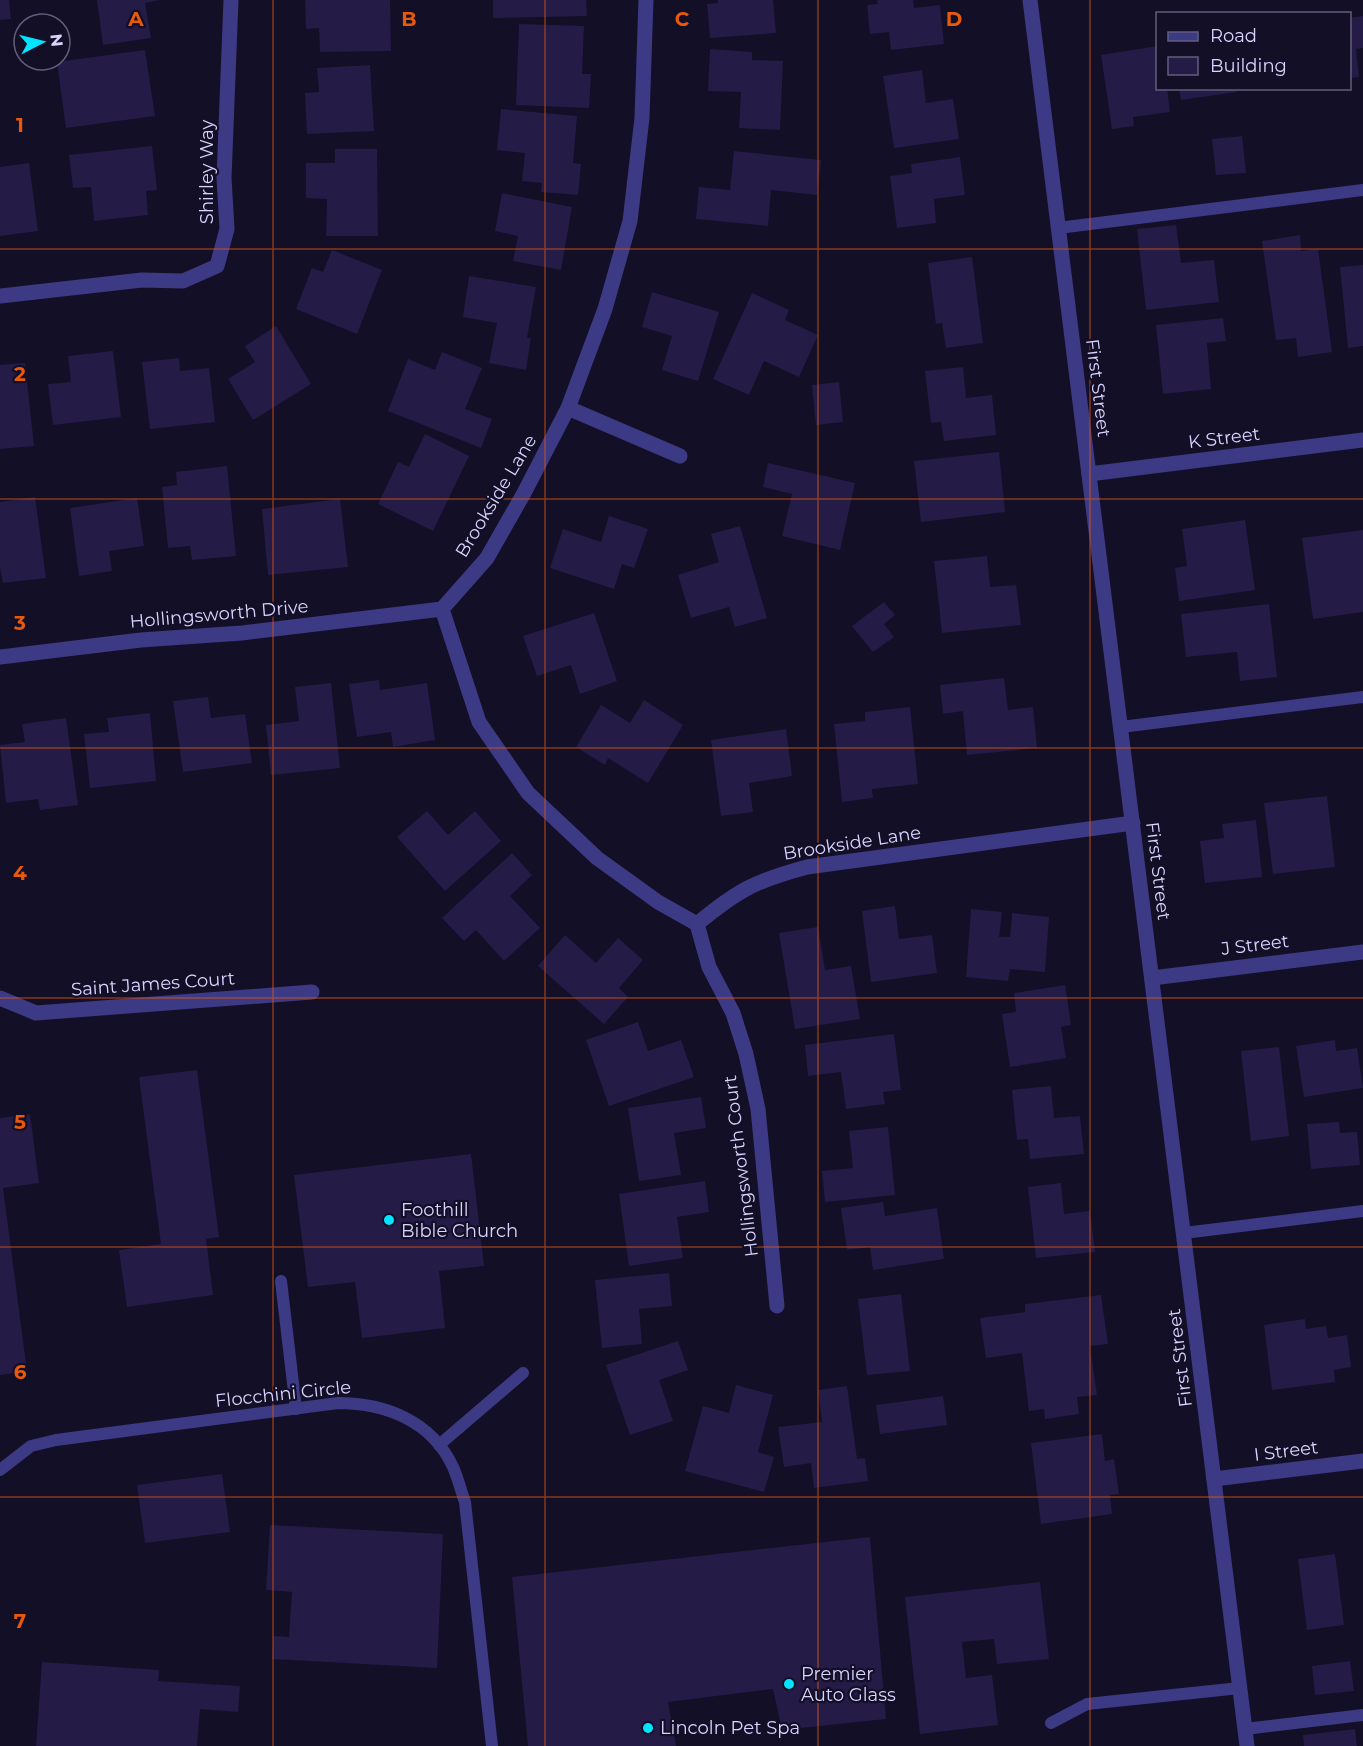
<svg xmlns="http://www.w3.org/2000/svg" width="1363" height="1746" font-family="Montserrat,sans-serif">
  <style>
    .building { fill: #241b47 }
    .lines { fill: none; stroke-linecap: round; stroke-linejoin: round }
    .service { stroke: #3d3a85; stroke-width: 12 }
    .minor { stroke: #3d3a85; stroke-width: 15 }
    .tertiary { stroke: #3d3a85; stroke-width: 15 }
    .grid { fill: none; stroke: #e8590c; stroke-width: 1.5; stroke-opacity: 0.55 }
    .poi-dot { fill: #00e5ff; stroke: #130f26; stroke-width: 2 }
    .labels { text-anchor: middle; stroke-width: 4.5; stroke-linejoin: round; paint-order: stroke }
    .street-label { font-size: 18px; fill: #d9d4ff; stroke: #130f26 }
    .poi-label { font-size: 18px; fill: #d9d4ff; stroke: #130f26; text-anchor: start }
    .grid-label { font-size: 20px; text-anchor: middle; font-weight: bold; fill: #e8590c; stroke: #130f26; stroke-width: 4.5; stroke-linejoin: round; paint-order: stroke }
  </style>
  <rect width="100%" height="100%" fill="#130f26"/>
  <!-- building -->
  <g class="building">
    <polygon points="0,0 9,0 11,19 0,20"/>
    <polygon points="97,0 160,0 145,3 151,38 103,45"/>
    <polygon points="305,0 390,0 391,51 320,52 319,28 306,29"/>
    <polygon points="493,0 586,0 587,16 493,18"/>
    <polygon points="718,0 773,0 776,33 710,38 707,4 718,3"/>
    <polygon points="877,0 913,0 914,8 940,5 944,44 891,50 889,32 870,34 867,5 878,4"/>
    <polygon points="1363,16 1363,48 1356,49 1359,77 1350,78 1350,18"/>
    <polygon points="519,24 584,26 582,74 591,74 589,108 516,105"/>
    <polygon points="1158,46 1158,88 1167,88 1170,112 1133,117 1134,126 1112,129 1101,55"/>
    <polygon points="710,49 752,52 752,60 783,61 780,130 739,128 741,92 708,91"/>
    <polygon points="145,50 155,116 66,128 57,62"/>
    <polygon points="370,65 374,131 307,134 305,93 319,92 317,68"/>
    <polygon points="922,70 926,103 953,99 959,139 894,148 883,76"/>
    <polygon points="1179,88 1236,88 1237,92 1181,100"/>
    <polygon points="501,109 577,116 573,163 581,164 578,195 541,192 542,183 522,181 525,153 497,150"/>
    <polygon points="1242,136 1246,173 1216,175 1212,139"/>
    <polygon points="152,146 157,190 146,191 148,215 94,221 91,187 73,188 69,155"/>
    <polygon points="335,149 377,149 378,236 326,236 327,199 306,198 306,163 335,163"/>
    <polygon points="734,151 821,160 817,195 771,190 768,226 696,219 699,187 730,190"/>
    <polygon points="960,157 965,195 934,199 936,223 897,228 890,176 912,173 911,164"/>
    <polygon points="29,163 38,231 0,236 0,167"/>
    <polygon points="502,193 572,207 561,270 513,261 518,236 495,231"/>
    <polygon points="1176,225 1181,263 1214,260 1219,302 1146,310 1137,229"/>
    <polygon points="1300,235 1301,251 1318,249 1332,352 1298,357 1296,338 1276,340 1262,241"/>
    <polygon points="332,250 382,270 357,334 296,309 312,268 323,272"/>
    <polygon points="972,257 983,343 946,348 942,323 936,324 928,263"/>
    <polygon points="1363,265 1363,346 1348,348 1340,267"/>
    <polygon points="469,276 536,287 527,338 531,338 526,370 489,363 497,323 463,317"/>
    <polygon points="652,292 719,312 698,381 662,370 672,336 642,327"/>
    <polygon points="752,293 789,310 785,320 818,335 799,377 764,361 749,395 713,379"/>
    <polygon points="1223,318 1226,341 1207,343 1211,389 1163,394 1156,325"/>
    <polygon points="276,326 311,384 253,420 228,379 255,362 245,346"/>
    <polygon points="113,351 121,417 53,425 48,384 71,382 68,356"/>
    <polygon points="442,352 482,368 465,409 492,419 481,448 388,411 408,359 435,370"/>
    <polygon points="179,358 180,371 209,368 215,422 150,429 142,362"/>
    <polygon points="25,363 34,446 0,449 0,365"/>
    <polygon points="963,367 966,398 992,395 996,435 944,441 941,422 931,423 925,371"/>
    <polygon points="839,382 843,422 816,425 812,385"/>
    <polygon points="425,434 469,456 433,531 378,504 398,462 409,467"/>
    <polygon points="999,452 1005,512 921,522 914,461"/>
    <polygon points="768,463 855,483 840,550 782,536 792,494 763,487"/>
    <polygon points="227,466 236,556 192,560 190,546 168,548 162,487 177,485 176,472"/>
    <polygon points="35,497 46,578 3,583 0,568 0,502"/>
    <polygon points="137,498 144,546 109,551 112,571 79,576 70,508"/>
    <polygon points="340,499 348,567 268,575 262,509"/>
    <polygon points="609,516 648,529 634,568 622,564 614,589 550,568 563,529 601,542"/>
    <polygon points="1245,520 1255,590 1179,601 1175,568 1187,566 1182,529"/>
    <polygon points="740,526 767,618 735,627 729,607 691,618 678,575 719,562 711,534"/>
    <polygon points="1363,530 1363,612 1313,619 1302,538"/>
    <polygon points="987,556 990,587 1016,585 1021,625 942,633 934,561"/>
    <polygon points="884,602 895,615 884,624 894,637 873,652 852,626"/>
    <polygon points="1269,604 1277,677 1240,681 1237,652 1186,657 1181,614"/>
    <polygon points="594,613 617,681 580,694 571,665 537,676 523,636"/>
    <polygon points="1004,678 1008,710 1033,707 1037,748 967,755 963,711 943,714 940,685"/>
    <polygon points="379,680 380,690 427,683 435,740 393,747 391,732 357,737 349,684"/>
    <polygon points="331,683 340,768 271,775 266,725 299,721 295,687"/>
    <polygon points="208,697 211,718 245,714 252,763 183,772 173,701"/>
    <polygon points="644,700 683,725 648,783 608,758 605,765 576,747 601,705 630,723"/>
    <polygon points="910,707 918,784 872,789 873,798 842,802 834,724 865,721 865,712"/>
    <polygon points="150,713 156,781 90,788 84,734 109,732 107,718"/>
    <polygon points="66,718 78,805 40,810 38,799 6,803 0,745 25,742 22,724"/>
    <polygon points="786,729 792,776 749,783 753,812 721,816 711,740"/>
    <polygon points="1327,796 1335,867 1273,874 1264,803"/>
    <polygon points="427,811 448,835 475,811 501,841 445,891 397,837"/>
    <polygon points="1256,820 1262,877 1205,883 1200,841 1224,838 1222,824"/>
    <polygon points="512,853 532,875 510,896 540,928 504,961 476,930 464,941 442,918"/>
    <polygon points="895,906 899,939 932,935 937,973 871,982 862,911"/>
    <polygon points="971,909 1002,912 999,937 1010,937 1012,913 1049,917 1045,972 1010,969 1008,981 966,977"/>
    <polygon points="818,927 825,970 851,966 860,1019 795,1029 779,933"/>
    <polygon points="565,935 596,963 618,938 643,960 619,988 628,997 604,1024 538,966"/>
    <polygon points="1065,985 1071,1025 1061,1027 1066,1058 1010,1067 1002,1014 1016,1012 1014,993"/>
    <polygon points="638,1022 648,1051 681,1040 694,1077 609,1106 586,1040"/>
    <polygon points="894,1034 901,1090 883,1092 885,1104 846,1109 841,1072 808,1076 805,1045"/>
    <polygon points="1335,1040 1336,1051 1357,1048 1363,1088 1304,1097 1296,1046"/>
    <polygon points="1279,1047 1289,1136 1251,1141 1241,1051"/>
    <polygon points="197,1070 219,1237 206,1239 213,1295 127,1307 119,1250 161,1244 139,1077"/>
    <polygon points="1051,1086 1054,1118 1080,1116 1084,1154 1030,1159 1028,1139 1017,1140 1012,1090"/>
    <polygon points="701,1097 706,1128 674,1133 681,1175 639,1181 628,1108"/>
    <polygon points="30,1114 39,1183 3,1188 27,1371 0,1375 0,1118"/>
    <polygon points="1339,1122 1340,1133 1357,1132 1360,1165 1311,1169 1307,1124"/>
    <polygon points="888,1127 895,1195 825,1202 822,1171 853,1168 849,1131"/>
    <polygon points="471,1154 484,1266 439,1271 445,1328 362,1338 355,1282 308,1287 294,1175"/>
    <polygon points="705,1181 709,1212 677,1217 683,1258 629,1266 619,1194"/>
    <polygon points="1061,1183 1064,1214 1090,1211 1095,1252 1036,1258 1028,1187"/>
    <polygon points="883,1202 885,1216 937,1208 944,1259 873,1270 870,1247 847,1250 841,1208"/>
    <polygon points="669,1273 672,1306 639,1309 642,1344 602,1348 595,1280"/>
    <polygon points="901,1294 910,1371 867,1375 858,1299"/>
    <polygon points="1101,1295 1108,1344 1090,1346 1097,1395 1077,1397 1079,1414 1045,1419 1044,1409 1029,1411 1022,1353 986,1358 980,1318 1025,1312 1025,1304"/>
    <polygon points="1305,1319 1306,1329 1326,1326 1328,1338 1347,1335 1351,1367 1334,1370 1335,1382 1272,1390 1264,1325"/>
    <polygon points="678,1341 688,1370 659,1380 673,1421 630,1435 606,1365"/>
    <polygon points="736,1385 773,1395 758,1452 774,1457 764,1492 685,1471 703,1406 729,1413"/>
    <polygon points="847,1386 857,1459 865,1458 868,1481 814,1488 811,1463 784,1467 778,1427 822,1422 818,1390"/>
    <polygon points="943,1396 947,1425 880,1434 876,1405"/>
    <polygon points="1102,1434 1105,1461 1114,1459 1119,1494 1110,1495 1112,1514 1041,1524 1031,1443"/>
    <polygon points="222,1474 230,1532 145,1543 137,1485"/>
    <polygon points="270,1525 443,1534 437,1668 272,1659 273,1636 289,1637 292,1592 266,1590"/>
    <polygon points="870,1537 886,1719 782,1730 773,1689 668,1702 676,1746 528,1746 512,1577"/>
    <polygon points="1335,1554 1344,1625 1307,1630 1298,1559"/>
    <polygon points="1040,1582 1049,1659 997,1664 994,1639 962,1642 966,1678 992,1675 998,1725 920,1734 905,1597"/>
    <polygon points="1350,1661 1354,1691 1315,1695 1312,1666"/>
    <polygon points="42,1662 159,1670 158,1681 240,1686 238,1712 200,1709 197,1746 36,1746"/>
    <polygon points="1355,1729 1357,1746 1304,1746 1303,1735"/>
  </g>
  <g class="lines">
    <!-- service -->
    <g class="service">
      <polyline points="1058,228 1363,190"/>
      <polyline points="1121,727 1363,697"/>
      <polyline points="1184,1233 1363,1211"/>
      <polyline points="281,1281 296,1409"/>
      <polyline points="439,1445 523,1373"/>
      <path d="M0,1470L31,1446L56,1440L338,1403C385,1403 432,1421 453,1467C458,1478 461,1491 465,1502L492,1746"/>
      <polyline points="1051,1723 1087,1704 1240,1688"/>
      <polyline points="1245,1729 1363,1715"/>
    </g>
    <!-- minor -->
    <g class="minor">
      <polyline points="646,0 642,118 630,221 605,309 568,408 524,493 487,558 442,609 479,722 528,793 597,858 658,902 697,924"/>
      <polyline points="0,296 142,280 183,281 217,266 227,229 224,178 231,0"/>
      <polyline points="568,408 680,456"/>
      <polyline points="1089,474 1363,440"/>
      <polyline points="0,657 141,640 242,633 442,609"/>
      <path d="M697,924C738,890 755,881 807,867L1133,823"/>
      <polyline points="697,924 709,967 733,1013 746,1054 758,1109 777,1306"/>
      <polyline points="1152,978 1363,952"/>
      <polyline points="0,998 36,1013 312,992"/>
      <polyline points="1214,1479 1363,1461"/>
    </g>
    <!-- tertiary -->
    <polyline class="tertiary" points="1030,0 1247,1746"/>
  </g>
  <!-- grid -->
  <path class="grid" d="M273,0V1746M545,0V1746M818,0V1746M1090,0V1746M0,249H1363M0,499H1363M0,748H1363M0,998H1363M0,1247H1363M0,1497H1363"/>
  <!-- markers -->
  <g class="poi-dot">
    <circle cx="389" cy="1220" r="6"/>
    <circle cx="789" cy="1684" r="6"/>
    <circle cx="648" cy="1728" r="6"/>
  </g>
  <g class="labels">
    <!-- street labels -->
    <g class="street-label">
      <text transform="translate(207 172) rotate(-90)" y="6">Shirley Way</text>
      <text transform="translate(1098 388) rotate(83)" y="6">First Street</text>
      <text transform="translate(1224 438) rotate(-7)" y="6">K Street</text>
      <text transform="translate(496 496) rotate(-59)" y="6">Brookside Lane</text>
      <text transform="translate(219 614) rotate(-5)" y="6">Hollingsworth Drive</text>
      <text transform="translate(852 843) rotate(-9)" y="6">Brookside Lane</text>
      <text transform="translate(1158 871) rotate(83)" y="6">First Street</text>
      <text transform="translate(1255 945) rotate(-7)" y="6">J Street</text>
      <text transform="translate(153 984) rotate(-4)" y="6">Saint James Court</text>
      <text transform="translate(741 1166) rotate(-97)" y="6">Hollingsworth Court</text>
      <text transform="translate(1180 1358) rotate(-97)" y="6">First Street</text>
      <text transform="translate(283 1394) rotate(-6)" y="6">Flocchini Circle</text>
      <text transform="translate(1286 1451) rotate(-7)" y="6">I Street</text>
    </g>
    <!-- poi labels -->
    <g class="poi-label">
      <text x="401" y="1216">Foothill<tspan x="401" dy="21">Bible Church</tspan></text>
      <text x="801" y="1680">Premier<tspan x="801" dy="21">Auto Glass</tspan></text>
      <text x="660" y="1734">Lincoln Pet Spa</text>
    </g>
  </g>
  <g class="grid-label">
    <text x="136" y="26">A</text>
    <text x="409" y="26">B</text>
    <text x="682" y="26">C</text>
    <text x="954" y="26">D</text>
    <text x="20" y="132">1</text>
    <text x="20" y="381">2</text>
    <text x="20" y="630">3</text>
    <text x="20" y="880">4</text>
    <text x="20" y="1129">5</text>
    <text x="20" y="1379">6</text>
    <text x="20" y="1628">7</text>
  </g>
  <!-- legend -->
  <rect x="1156" y="12" width="195" height="78" fill="#130f26" stroke="#625e7d" stroke-width="1.5"/>
  <rect x="1168" y="32" width="30" height="9" fill="#3d3a85" stroke="#625e7d" stroke-width="1.5"/>
  <text x="1210" y="42" font-size="18" fill="#d9d4ff">Road</text>
  <rect x="1168" y="57" width="30" height="18" fill="#241b47" stroke="#625e7d" stroke-width="1.5"/>
  <text x="1210" y="72" font-size="18" fill="#d9d4ff">Building</text>
  <!-- north arrow -->
  <g transform="translate(42 42) rotate(83)"><circle r="28" fill="#130f26" stroke="#625e7d" stroke-width="1.5"/>
  <path d="M0-4.5L10 22L0 15L-10 22Z" fill="#00e5ff"/>
  <text y="-9" font-size="16" font-weight="bold" text-anchor="middle" fill="#d9d4ff">N</text>
  </g>
</svg>
